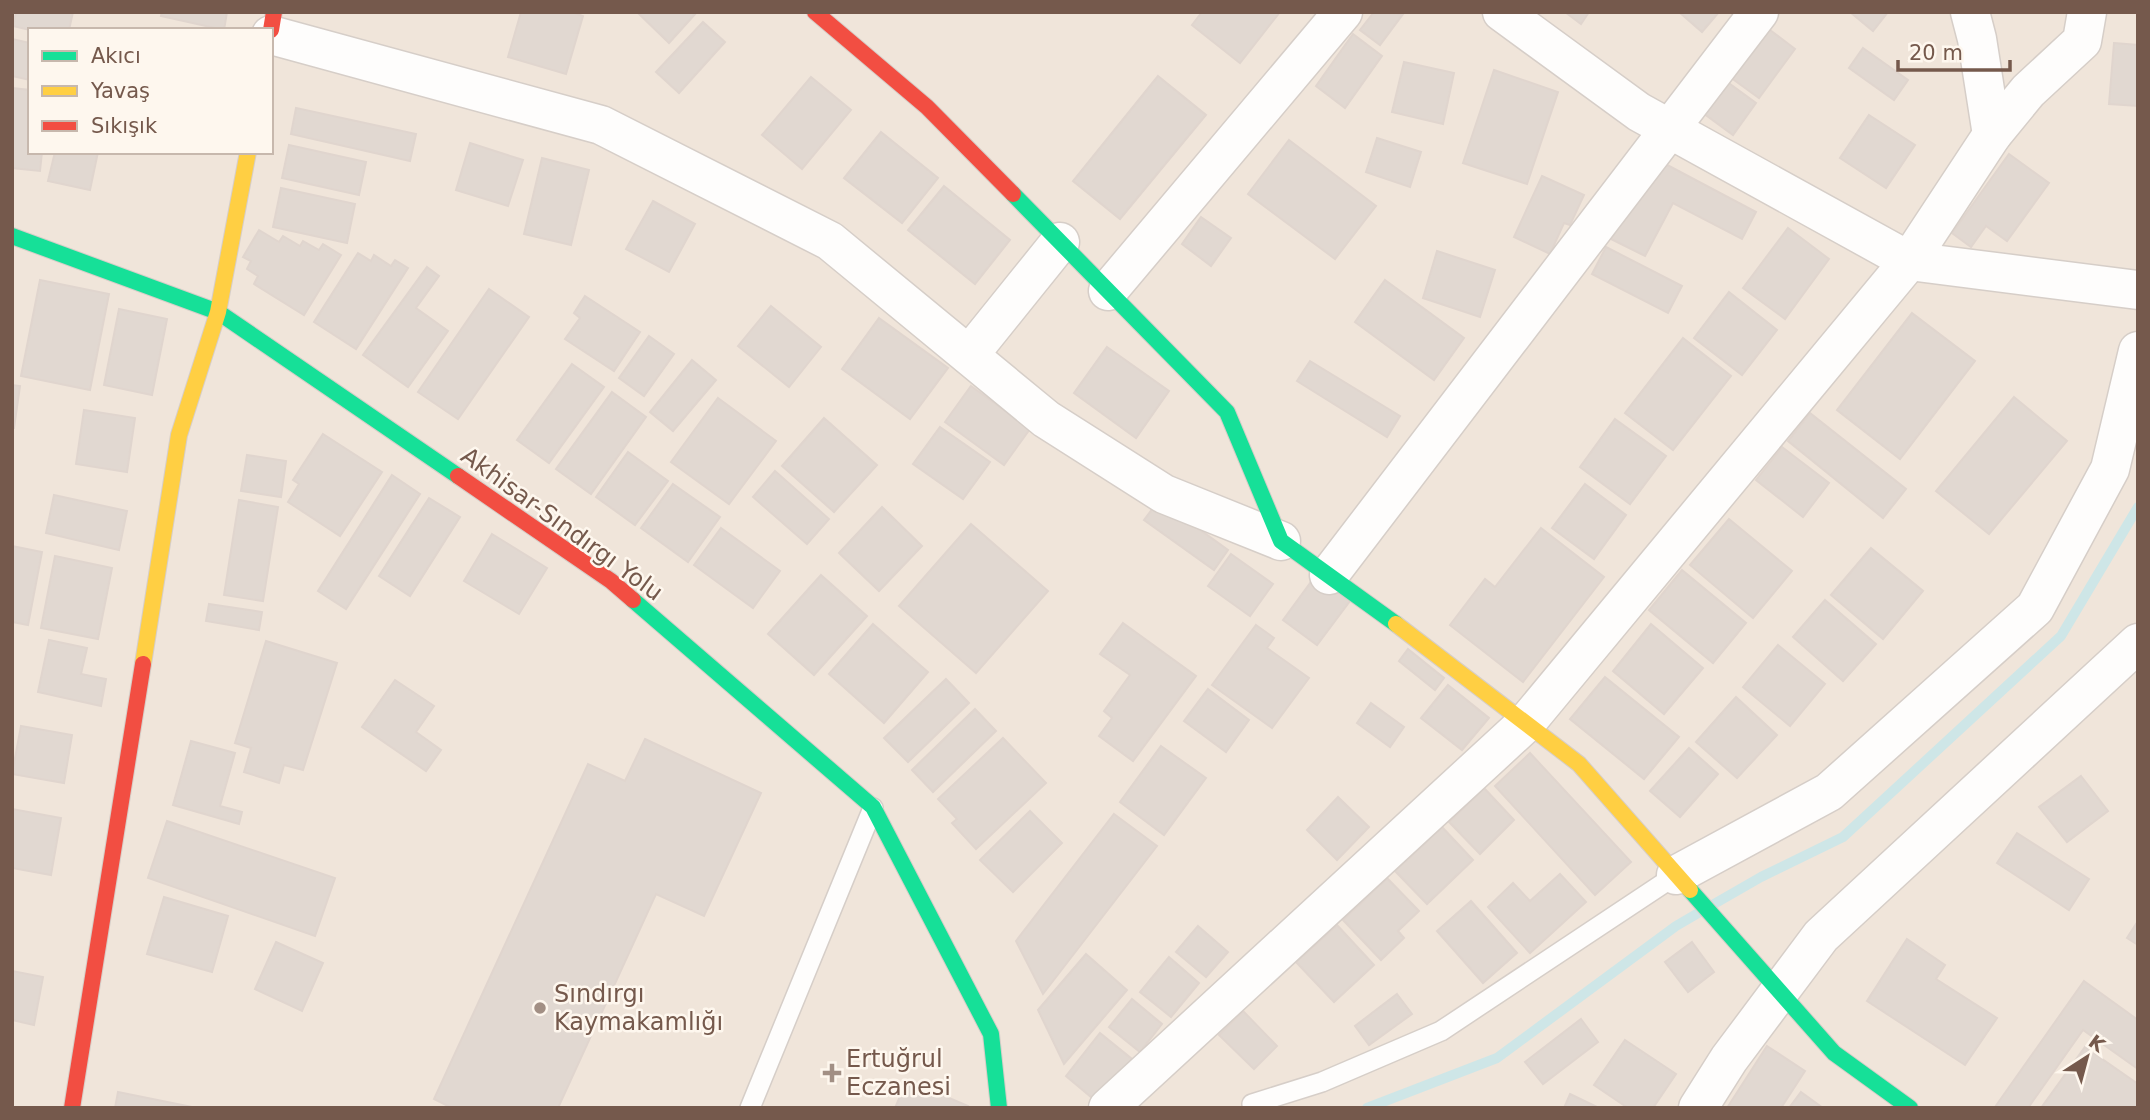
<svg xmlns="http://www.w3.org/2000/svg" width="2150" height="1120" font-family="'DejaVu Sans',sans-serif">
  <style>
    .residential { fill: #f0e5da; fill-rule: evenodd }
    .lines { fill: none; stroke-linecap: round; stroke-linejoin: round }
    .stream { stroke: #cee6e7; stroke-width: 10 }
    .building { fill: #e1d8d1; stroke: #e0d5ce; stroke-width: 2 }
    .lane-casing { stroke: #d6cec8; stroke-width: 22 }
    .street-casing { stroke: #d6cec8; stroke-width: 41 }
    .fast-casing { stroke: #d6cec8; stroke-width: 18 }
    .slow-casing { stroke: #d6cec8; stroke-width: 18 }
    .jam-casing { stroke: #d6cec8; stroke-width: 18 }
    .lane { stroke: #fefdfc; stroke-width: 19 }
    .street { stroke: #fefdfc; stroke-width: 38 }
    .fast { stroke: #16e098; stroke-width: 16 }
    .slow { stroke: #ffcf43; stroke-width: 16 }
    .jam { stroke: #f24e42; stroke-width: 16 }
    .poi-dot { fill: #a28f84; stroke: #fef7ee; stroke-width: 2.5 }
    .labels { text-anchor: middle; stroke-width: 5; stroke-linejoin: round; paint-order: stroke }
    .street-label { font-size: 24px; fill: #75594c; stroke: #fef7ee }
    .poi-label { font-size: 24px; fill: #75594c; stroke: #fef7ee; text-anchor: start }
  </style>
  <rect width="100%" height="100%" fill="#f7f2ec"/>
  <!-- residential -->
  <path class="residential" d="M12,12H2138V1108H12ZM30,30H271V152H30Z"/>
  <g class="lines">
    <!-- stream -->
    <g class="stream">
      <polyline points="1714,904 1761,877 1843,837 2061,636 2138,507"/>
      <polyline points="1367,1108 1497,1058 1676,926 1700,912"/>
    </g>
  </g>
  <!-- building -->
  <g class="building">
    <polygon points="16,12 73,12 69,30 30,30 13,26"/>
    <polygon points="162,12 227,12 224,30 161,16"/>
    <polygon points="521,12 572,12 583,16 566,74 508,57"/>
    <polygon points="637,12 697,12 669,43"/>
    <polygon points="1202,12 1280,12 1240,63 1192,25"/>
    <polygon points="1374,12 1403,14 1380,45 1360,30"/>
    <polygon points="1565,12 1589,12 1581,24"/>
    <polygon points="1679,12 1719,12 1702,32"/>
    <polygon points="1850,12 1888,12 1873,31"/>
    <polygon points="703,22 725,42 679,93 656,72"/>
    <polygon points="1766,27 1795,49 1759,98 1730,77"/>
    <polygon points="1353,34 1382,56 1345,108 1316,86"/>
    <polygon points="12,39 30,43 30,80 12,76"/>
    <polygon points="2114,43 2138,45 2138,106 2109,104"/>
    <polygon points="1863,48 1908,80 1894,100 1849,68"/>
    <polygon points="1404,62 1454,73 1443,124 1392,112"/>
    <polygon points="1494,70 1558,92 1527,184 1463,163"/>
    <polygon points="1158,76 1206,115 1120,219 1073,181"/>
    <polygon points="811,77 851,110 802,169 762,135"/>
    <polygon points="1726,81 1756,103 1733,135 1703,113"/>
    <polygon points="12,88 30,90 30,152 42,152 40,171 12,168"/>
    <polygon points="296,108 416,134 410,161 291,134"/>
    <polygon points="1869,115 1915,145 1886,188 1840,158"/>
    <polygon points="881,132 938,178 902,223 844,178"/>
    <polygon points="1377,138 1421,152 1410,187 1366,172"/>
    <polygon points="1289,140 1376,206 1335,259 1248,194"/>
    <polygon points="470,143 523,160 508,206 456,190"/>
    <polygon points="289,145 366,162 359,195 282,178"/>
    <polygon points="55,152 98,152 90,190 48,181"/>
    <polygon points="2009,154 2049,183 2007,241 1986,226 1971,247 1952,233"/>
    <polygon points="542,158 589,170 571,245 524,234"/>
    <polygon points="1654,158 1756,212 1742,239 1673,203 1645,256 1611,239"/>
    <polygon points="1542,176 1584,195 1570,225 1564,223 1550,254 1514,237"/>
    <polygon points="944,186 1010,240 975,284 908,230"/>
    <polygon points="281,188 355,204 347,243 273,227"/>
    <polygon points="653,201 695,224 669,272 626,249"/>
    <polygon points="1201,217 1231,238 1211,266 1182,244"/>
    <polygon points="1788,228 1829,259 1785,319 1743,288"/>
    <polygon points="259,230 279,242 283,236 300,246 303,241 319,250 323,244 341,255 304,315 254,284 258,276 247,269 251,261 243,257"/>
    <polygon points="1606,247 1682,286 1668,313 1592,274"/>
    <polygon points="1437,251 1495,270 1480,317 1423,298"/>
    <polygon points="358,253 371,261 374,255 391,266 395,260 408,268 356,349 314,322"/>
    <polygon points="427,267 439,276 416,308 448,331 408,387 363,355"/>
    <polygon points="40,280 109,294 90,390 21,376"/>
    <polygon points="1385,280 1464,338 1434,380 1355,322"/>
    <polygon points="489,289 529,317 458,419 418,392"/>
    <polygon points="1729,292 1777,330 1742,375 1694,338"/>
    <polygon points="585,296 640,332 614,371 565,339 580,318 574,313"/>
    <polygon points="771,306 821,347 789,387 738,346"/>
    <polygon points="119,309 167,319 152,395 104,385"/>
    <polygon points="1912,313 1975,361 1900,459 1837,410"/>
    <polygon points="879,318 948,368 910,419 842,369"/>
    <polygon points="649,336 674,354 644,396 619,378"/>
    <polygon points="1683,338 1731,376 1673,450 1625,413"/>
    <polygon points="1107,347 1169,391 1136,438 1074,393"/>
    <polygon points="692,360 716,380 673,431 650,412"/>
    <polygon points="1310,361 1400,416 1387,437 1297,381"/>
    <polygon points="572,364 604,387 549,463 517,440"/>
    <polygon points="12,385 20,386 14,428 12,428"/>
    <polygon points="971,386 1030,429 1004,465 945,422"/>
    <polygon points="612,392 646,417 591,494 556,469"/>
    <polygon points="2014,397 2067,441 1989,534 1936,491"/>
    <polygon points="718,398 776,441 729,504 671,462"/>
    <polygon points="84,410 135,418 127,472 76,464"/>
    <polygon points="1810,413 1906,489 1883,518 1788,441"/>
    <polygon points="824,418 877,465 834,512 782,466"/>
    <polygon points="1615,419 1666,456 1630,504 1580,467"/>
    <polygon points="940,427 990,462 963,499 913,464"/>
    <polygon points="323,434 382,472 340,536 288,502 299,484 293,480"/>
    <polygon points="1782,447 1829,483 1803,517 1756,480"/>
    <polygon points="628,452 668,481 635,525 596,497"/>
    <polygon points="247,455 286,461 281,497 241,491"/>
    <polygon points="775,471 829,519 807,544 753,497"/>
    <polygon points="392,475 420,494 346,609 318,591"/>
    <polygon points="673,484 720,517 688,562 641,528"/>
    <polygon points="1585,484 1626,515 1594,559 1552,528"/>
    <polygon points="54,495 127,511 119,550 46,533"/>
    <polygon points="429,498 460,517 410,596 379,576"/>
    <polygon points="239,500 278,507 263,601 224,595"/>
    <polygon points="1159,500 1228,550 1214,570 1144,520"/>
    <polygon points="882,507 922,546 879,591 839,553"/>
    <polygon points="1729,519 1792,571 1753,618 1690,565"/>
    <polygon points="971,524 1048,591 976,673 899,606"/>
    <polygon points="721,528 780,571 753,608 694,565"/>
    <polygon points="1541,528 1604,577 1523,682 1450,625 1485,579 1495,587"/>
    <polygon points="492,534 547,568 519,614 464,581"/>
    <polygon points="12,546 42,552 28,625 12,622"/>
    <polygon points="1871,548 1923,591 1883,639 1831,595"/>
    <polygon points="1231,554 1273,584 1250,616 1208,586"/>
    <polygon points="55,556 112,568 98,639 41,628"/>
    <polygon points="1682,570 1746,623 1713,663 1649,610"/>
    <polygon points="1319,571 1353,597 1317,645 1283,620"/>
    <polygon points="821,575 867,616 814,675 768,634"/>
    <polygon points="1825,600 1876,644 1843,681 1793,637"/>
    <polygon points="209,604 262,612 259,630 206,621"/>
    <polygon points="1123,623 1196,676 1133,761 1099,736 1112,718 1104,711 1130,675 1100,654"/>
    <polygon points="873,624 928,672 884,723 829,674"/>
    <polygon points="1651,624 1703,668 1664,714 1613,671"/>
    <polygon points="1256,625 1274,638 1267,648 1309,678 1272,728 1212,685"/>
    <polygon points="49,640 87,648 81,674 106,679 101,706 38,692"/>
    <polygon points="266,641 337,663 303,770 284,765 279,783 244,772 251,748 235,743"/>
    <polygon points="1778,645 1825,684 1790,726 1743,687"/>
    <polygon points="1408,649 1444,678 1435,690 1399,661"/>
    <polygon points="1605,677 1679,737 1644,779 1570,719"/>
    <polygon points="946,679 969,703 908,762 884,738"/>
    <polygon points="395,680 434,706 416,732 441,750 426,771 362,727"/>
    <polygon points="1448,685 1489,718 1462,750 1421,718"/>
    <polygon points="1208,689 1249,720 1226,752 1184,721"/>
    <polygon points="1736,697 1777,735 1737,778 1696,742"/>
    <polygon points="1371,703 1404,727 1390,747 1357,723"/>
    <polygon points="975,709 996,731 933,792 912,770"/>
    <polygon points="21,726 72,735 64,783 12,774"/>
    <polygon points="1003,738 1046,783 976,849 952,823 957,819 938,799"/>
    <polygon points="645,739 761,793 704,916 656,894 558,1108 452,1108 434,1099 588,764 625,781"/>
    <polygon points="191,741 235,753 220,806 242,812 239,824 173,805"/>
    <polygon points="1161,746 1206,778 1164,835 1120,802"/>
    <polygon points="1689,748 1718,774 1680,817 1650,791"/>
    <polygon points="1530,753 1631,862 1595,895 1495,786"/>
    <polygon points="2081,776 2108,811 2067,842 2039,807"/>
    <polygon points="1484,788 1514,820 1480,854 1449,822"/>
    <polygon points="1338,797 1369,827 1337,860 1307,830"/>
    <polygon points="12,809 61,818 51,875 12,868"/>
    <polygon points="1030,811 1062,843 1013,892 980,860"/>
    <polygon points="1114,814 1157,846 1043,994 1016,941"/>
    <polygon points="167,821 335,878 315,936 148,878"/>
    <polygon points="1442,827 1473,860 1427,904 1395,871"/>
    <polygon points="2017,833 2089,879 2069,910 1997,863"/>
    <polygon points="1560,874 1586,902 1530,953 1488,907 1513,883 1530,901"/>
    <polygon points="1387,878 1419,911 1398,931 1404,938 1381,960 1343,920"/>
    <polygon points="164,897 228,916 212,972 147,954"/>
    <polygon points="1471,901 1517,953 1483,983 1437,931"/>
    <polygon points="2138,921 2138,945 2127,938"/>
    <polygon points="1337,925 1374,965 1334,1002 1296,962"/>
    <polygon points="1198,926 1228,952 1206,977 1176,952"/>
    <polygon points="1907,939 1945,965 1936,979 1997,1018 1965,1065 1867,1001"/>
    <polygon points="276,942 323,963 302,1011 255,989"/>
    <polygon points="1692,942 1714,972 1688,992 1665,962"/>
    <polygon points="1086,954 1127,990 1064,1064 1038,1010"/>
    <polygon points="1169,957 1199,983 1171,1017 1140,992"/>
    <polygon points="12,971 43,977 34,1025 12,1020"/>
    <polygon points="2084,981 2138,1020 2138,1069 2083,1030 2028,1108 1995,1107"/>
    <polygon points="1397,994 1412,1014 1369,1045 1355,1026"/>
    <polygon points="1132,999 1162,1024 1140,1052 1109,1027"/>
    <polygon points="1243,1011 1277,1046 1254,1069 1219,1035"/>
    <polygon points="1581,1019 1598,1042 1543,1084 1525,1062"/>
    <polygon points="1100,1033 1132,1059 1097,1102 1066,1076"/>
    <polygon points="1625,1040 1676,1074 1653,1108 1628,1108 1594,1085"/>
    <polygon points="1767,1046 1805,1071 1781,1108 1727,1108"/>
    <polygon points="2085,1047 2138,1084 2138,1108 2041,1108"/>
    <polygon points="907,1080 968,1106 967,1108 895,1108"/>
    <polygon points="118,1092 197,1108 115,1108"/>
    <polygon points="1801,1092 1823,1108 1789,1108"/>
    <polygon points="1570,1094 1599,1108 1564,1108"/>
  </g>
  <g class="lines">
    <defs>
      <g id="lane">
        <polyline points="1252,1104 1322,1082 1441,1031 1676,875"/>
        <polyline points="750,1108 873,808"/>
      </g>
      <g id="street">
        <polyline points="1502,12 1639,112 1909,261 2138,290"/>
        <polyline points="1970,12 1977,39 1992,135"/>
        <polyline points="271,35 601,125 830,241 1046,419 1164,494 1281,541"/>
        <polyline points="1108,291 1343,12"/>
        <polyline points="969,355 1060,242"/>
        <polyline points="1329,575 1759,12"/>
        <polyline points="1676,875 1829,792 2035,608 2110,469 2138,351"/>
        <polyline points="1108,1108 1526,723 1909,261 1992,135 2028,91 2082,41 2087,12"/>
        <polyline points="1698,1108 1729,1059 1821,936 2138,643"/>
      </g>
      <g id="fast">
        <polyline points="1013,194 1227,412 1281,541 1396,624"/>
        <polyline points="12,236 218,312 458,476"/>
        <polyline points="633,600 873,807 991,1034 999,1108"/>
        <polyline points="1690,890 1834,1053 1910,1108"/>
      </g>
      <g id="slow">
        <polyline points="1396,624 1579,764 1690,890"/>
        <polyline points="143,664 179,435 218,312 248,152"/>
      </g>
      <g id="jam">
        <polyline points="815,12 927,107 1013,194"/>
        <polyline points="271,30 274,12"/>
        <polyline points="458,476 611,581 633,600"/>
        <polyline points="72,1108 143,664"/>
      </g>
    </defs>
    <!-- lane casing -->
    <use href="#lane" class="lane-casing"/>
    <!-- street casing -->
    <use href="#street" class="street-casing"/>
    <!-- fast casing -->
    <use href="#fast" class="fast-casing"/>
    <!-- slow casing -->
    <use href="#slow" class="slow-casing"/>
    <!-- jam casing -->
    <use href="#jam" class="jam-casing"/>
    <!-- lane -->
    <use href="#lane" class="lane"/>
    <!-- street -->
    <use href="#street" class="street"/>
    <!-- fast -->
    <use href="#fast" class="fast"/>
    <!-- slow -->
    <use href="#slow" class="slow"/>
    <!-- jam -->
    <use href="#jam" class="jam"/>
  </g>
  <!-- markers -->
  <g class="poi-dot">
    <circle cx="540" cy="1008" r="7"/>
    <path d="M828.5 1062.5h7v7h7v7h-7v7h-7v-7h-7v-7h7z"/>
  </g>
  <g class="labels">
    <!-- street labels -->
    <g class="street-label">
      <text transform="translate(562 524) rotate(36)" y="8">Akhisar-Sındırgı Yolu</text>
    </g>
    <!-- poi labels -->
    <g class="poi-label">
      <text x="554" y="1002">Sındırgı<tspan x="554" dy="28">Kaymakamlığı</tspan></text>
      <text x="846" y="1067">Ertuğrul<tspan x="846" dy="28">Eczanesi</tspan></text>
    </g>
  </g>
  <!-- border -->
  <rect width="2150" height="1120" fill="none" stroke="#75594c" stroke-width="28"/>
  <!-- legend -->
  <rect x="28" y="28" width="245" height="126" fill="#fef7ee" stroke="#c7b8ad" stroke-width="2"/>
  <rect x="42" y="51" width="35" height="10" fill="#16e098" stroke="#c7b8ad" stroke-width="2"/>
  <text x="91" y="63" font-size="21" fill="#75594c">Akıcı</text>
  <rect x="42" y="86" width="35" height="10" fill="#ffcf43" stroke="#c7b8ad" stroke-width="2"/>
  <text x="91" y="98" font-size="21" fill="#75594c">Yavaş</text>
  <rect x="42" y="121" width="35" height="10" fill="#f24e42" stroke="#c7b8ad" stroke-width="2"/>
  <text x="91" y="133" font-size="21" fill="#75594c">Sıkışık</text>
  <!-- north arrow -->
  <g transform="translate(2087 1057) rotate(36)" stroke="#fef7ee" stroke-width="5" paint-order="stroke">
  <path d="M0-5L12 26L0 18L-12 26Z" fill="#75594c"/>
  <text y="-10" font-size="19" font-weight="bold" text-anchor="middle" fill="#75594c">K</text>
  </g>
  <!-- scale -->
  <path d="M1898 60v10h112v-10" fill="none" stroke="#75594c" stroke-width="3.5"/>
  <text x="1909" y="60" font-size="21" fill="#75594c" stroke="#fef7ee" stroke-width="5" paint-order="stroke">20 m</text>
</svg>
